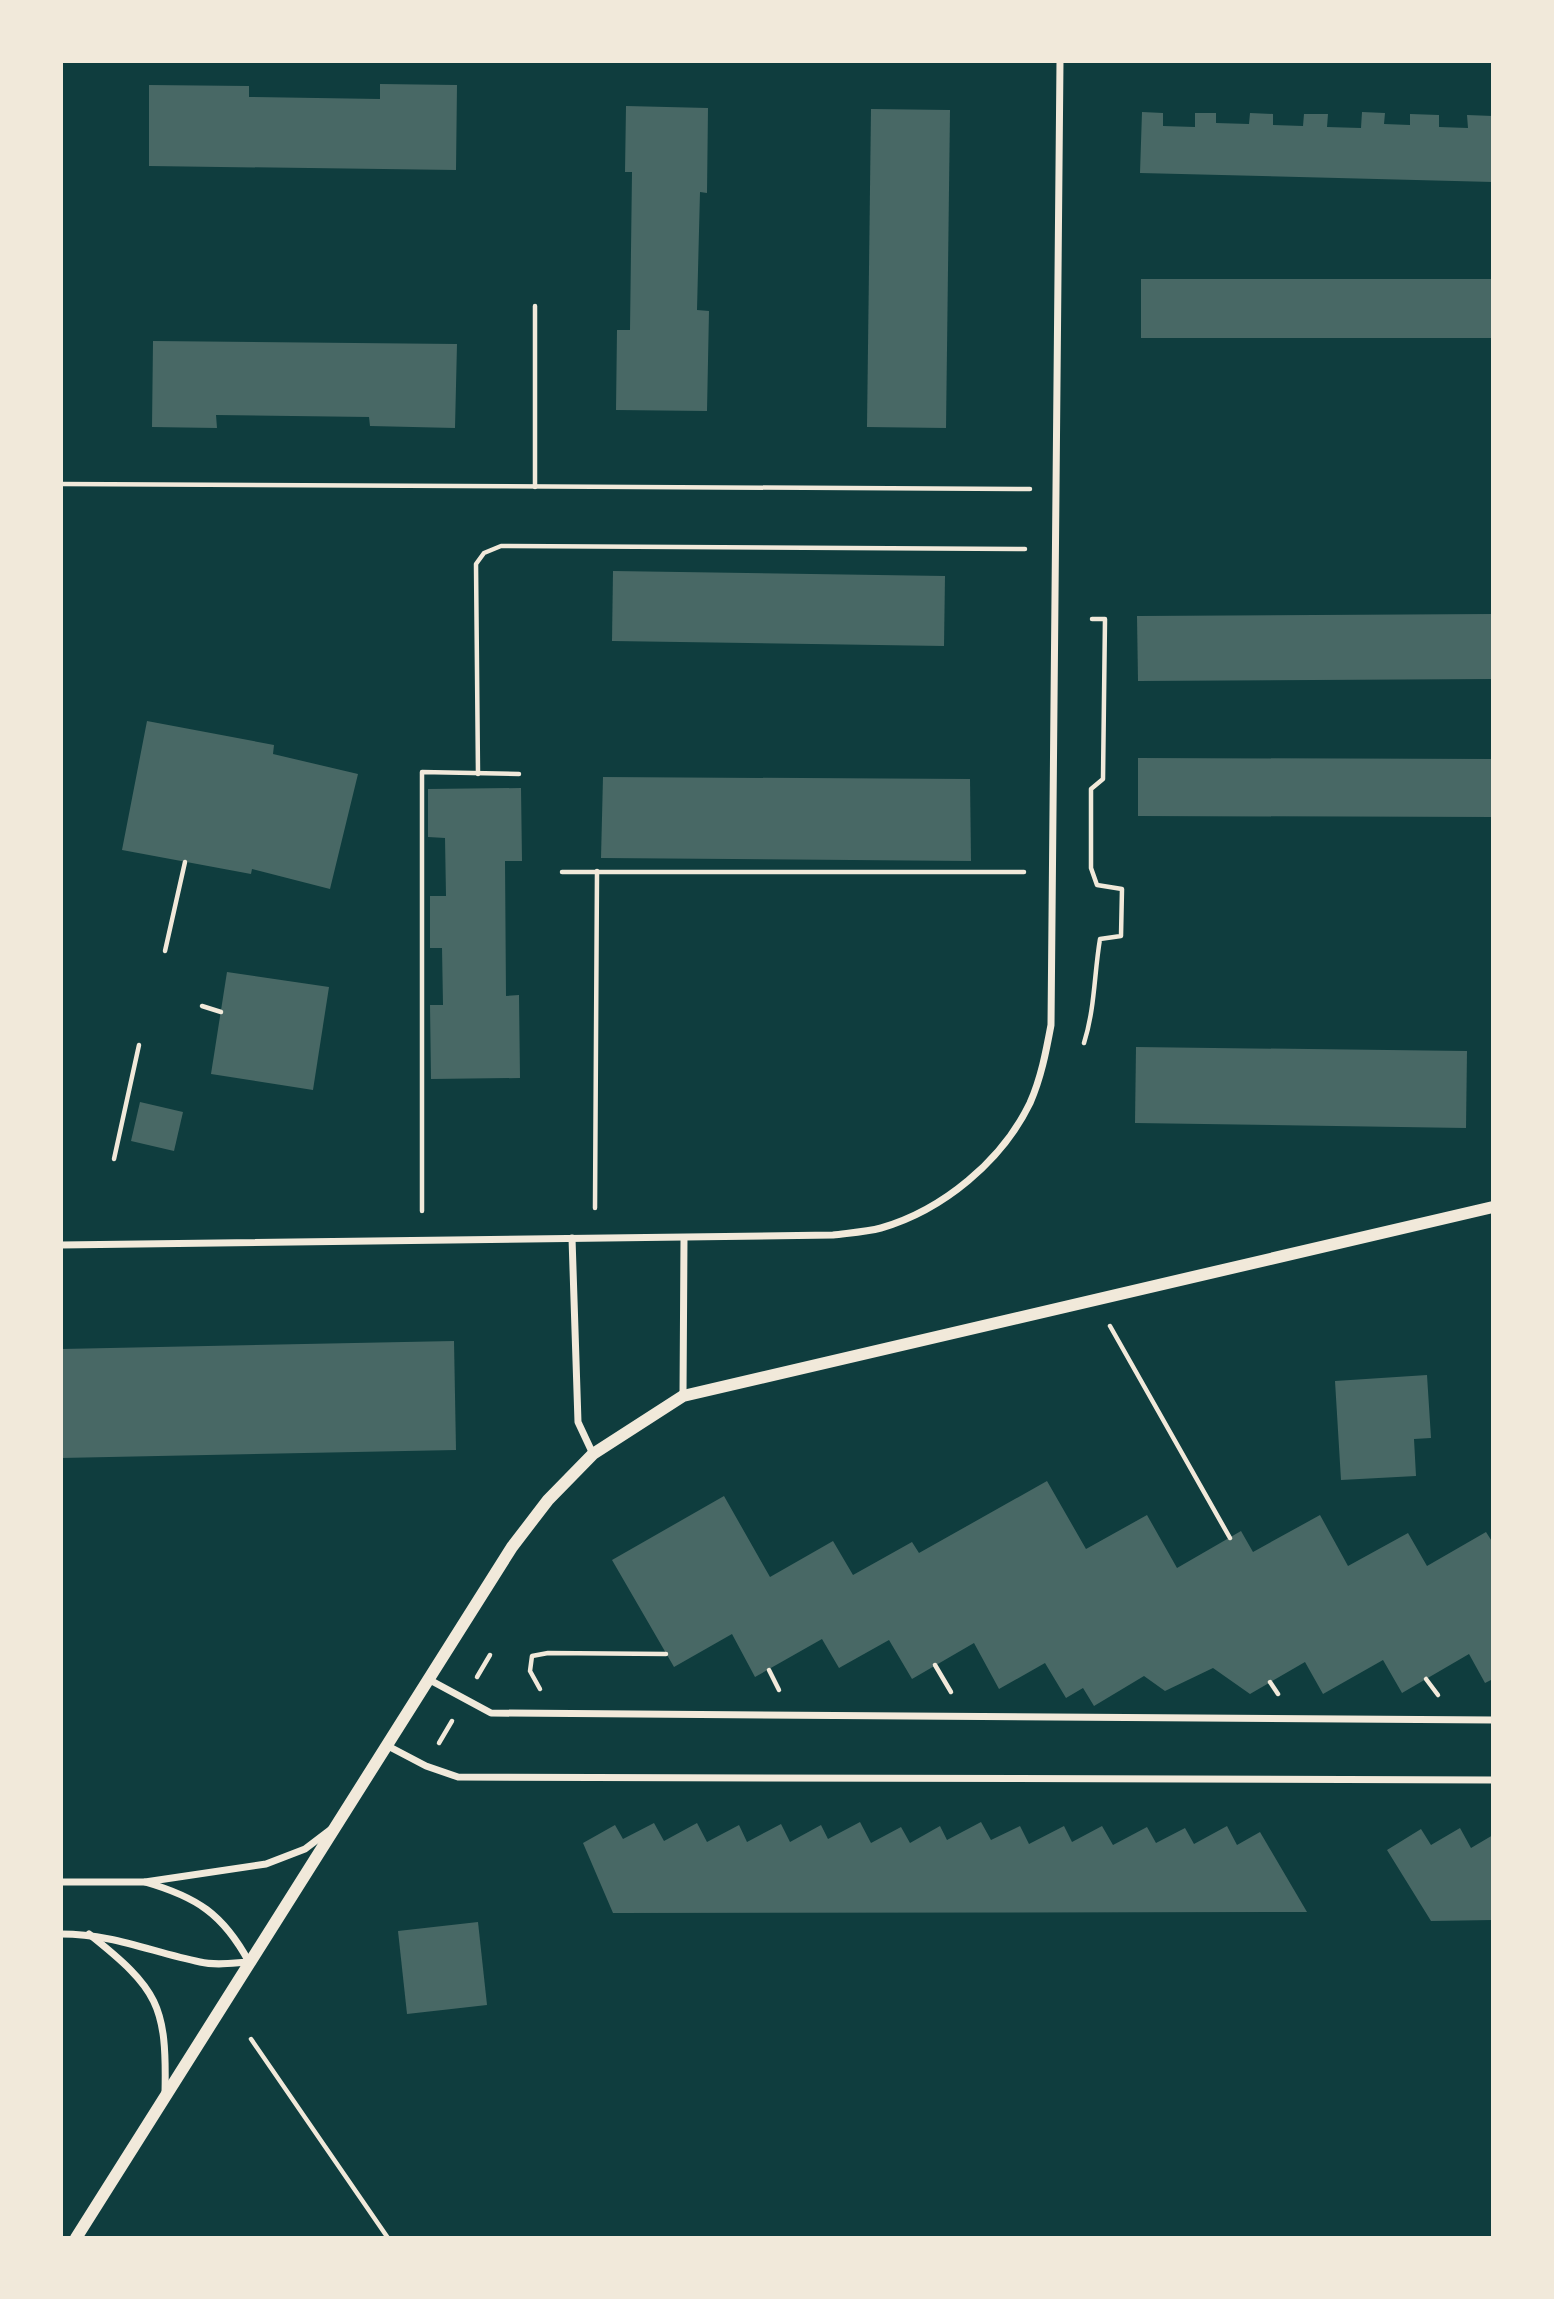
<svg xmlns="http://www.w3.org/2000/svg" width="1554" height="2299" font-family="'Fira Sans',sans-serif">
  <style>
    .building { fill: #486865 }
    .lines { fill: none; stroke-linecap: round; stroke-linejoin: round }
    .path { stroke: #f1e9da; stroke-width: 4.5 }
    .minor { stroke: #f1e9da; stroke-width: 7 }
    .tertiary { stroke: #f1e9da; stroke-width: 12 }
  </style>
  <rect width="100%" height="100%" fill="#0f3d3e"/>
  <!-- building -->
  <g class="building">
    <polygon points="380,84 457,85 456,170 149,166 149,85 249,86 249,97 380,99"/>
    <polygon points="626,106 708,108 707,193 700,192 697,310 709,311 707,411 616,410 617,330 630,330 632,172 625,172"/>
    <polygon points="871,109 950,110 946,428 867,427"/>
    <polygon points="1142,112 1163,113 1163,126 1195,127 1195,113 1216,113 1216,123 1249,124 1250,113 1273,114 1273,125 1303,126 1304,114 1328,114 1327,127 1361,128 1362,112 1385,113 1384,124 1410,125 1410,114 1439,115 1439,127 1468,128 1467,115 1493,116 1493,182 1140,173"/>
    <rect x="1141" y="279" width="352" height="59"/>
    <polygon points="153,341 457,344 455,428 370,426 369,417 216,415 217,428 152,427"/>
    <polygon points="613,571 945,576 944,646 612,641"/>
    <polygon points="1493,614 1493,679 1138,681 1137,616"/>
    <polygon points="147,721 274,745 273,754 358,774 330,889 252,869 251,874 122,850"/>
    <polygon points="1138,758 1493,759 1493,817 1138,816"/>
    <polygon points="603,777 970,779 971,861 601,858"/>
    <polygon points="521,788 522,861 505,861 506,996 519,995 520,1078 431,1079 430,1005 443,1005 442,948 430,948 430,896 446,896 445,838 428,837 428,789"/>
    <polygon points="227,972 329,987 313,1090 211,1074"/>
    <polygon points="1136,1047 1467,1051 1466,1128 1135,1123"/>
    <polygon points="140,1102 183,1112 174,1151 131,1141"/>
    <polygon points="454,1341 456,1450 61,1458 61,1349"/>
    <polygon points="1427,1375 1431,1438 1414,1439 1416,1476 1341,1480 1335,1381"/>
    <polygon points="1047,1481 1086,1549 1147,1515 1177,1568 1241,1531 1253,1552 1320,1515 1348,1566 1408,1533 1427,1566 1486,1532 1493,1543 1493,1679 1485,1683 1469,1654 1402,1693 1383,1660 1323,1694 1305,1662 1250,1694 1213,1668 1165,1691 1144,1676 1094,1706 1083,1688 1066,1698 1045,1663 999,1689 974,1643 912,1679 889,1640 839,1668 822,1639 755,1677 732,1634 674,1667 612,1560 724,1496 770,1577 833,1541 853,1575 912,1542 919,1553"/>
    <polygon points="860,1822 871,1843 901,1827 910,1843 940,1826 947,1840 981,1822 991,1840 1020,1826 1029,1844 1064,1826 1072,1842 1102,1826 1113,1845 1147,1827 1156,1843 1185,1828 1194,1844 1227,1826 1237,1845 1260,1832 1307,1912 613,1913 583,1843 615,1825 623,1839 654,1823 664,1841 697,1823 707,1842 739,1825 747,1842 781,1824 790,1842 821,1825 828,1839"/>
    <polygon points="1460,1828 1471,1848 1493,1835 1493,1920 1431,1921 1387,1850 1421,1829 1431,1845"/>
    <polygon points="478,1922 487,2005 407,2014 398,1931"/>
  </g>
  <g class="lines">
    <!-- path -->
    <g class="path">
      <polyline points="535,306 535,487"/>
      <polyline points="61,484 1030,489"/>
      <polyline points="478,774 476,564 484,553 501,546 1025,549"/>
      <polyline points="562,872 1024,872"/>
      <polyline points="165,951 185,862"/>
      <polyline points="202,1006 221,1012"/>
      <path d="M1084,1043C1095,1008 1094,975 1100,939L1121,936L1122,889L1097,885L1091,868V789L1103,779L1105,619H1092"/>
      <polyline points="114,1159 139,1045"/>
      <polyline points="595,1208 597,871"/>
      <polyline points="422,1211 422,772 519,774"/>
      <polyline points="1110,1326 1230,1538"/>
      <polyline points="935,1665 951,1692"/>
      <polyline points="769,1670 779,1690"/>
      <polyline points="477,1677 490,1655"/>
      <polyline points="1426,1679 1438,1695"/>
      <polyline points="1270,1682 1278,1694"/>
      <polyline points="540,1689 530,1671 532,1656 548,1653 666,1654"/>
      <polyline points="439,1743 452,1721"/>
      <polyline points="251,2039 388,2238"/>
    </g>
    <!-- minor -->
    <g class="minor">
      <polyline points="572,1238 578,1422 593,1454"/>
      <path d="M61,1245L833,1235C848,1233 866,1232 881,1228C943,1210 1002,1161 1030,1103C1041,1078 1046,1052 1051,1025L1060,61"/>
      <polyline points="683,1396 684,1239"/>
      <polyline points="428,1679 491,1713 1493,1720"/>
      <polyline points="386,1745 426,1766 458,1777 1493,1780"/>
      <polyline points="61,1882 145,1882 266,1864 305,1849 330,1830"/>
      <path d="M61,1934C113,1934 151,1952 200,1962C216,1966 233,1963 249,1962C223,1914 197,1897 145,1882"/>
      <path d="M89,1934C158,1989 167,2005 165,2093"/>
    </g>
    <!-- tertiary -->
    <polyline class="tertiary" points="76,2238 512,1547 548,1500 593,1454 683,1396 1493,1207"/>
  </g>
  <!-- border -->
  <rect width="1554" height="2299" fill="none" stroke="#f1e9da" stroke-width="126"/>
</svg>
